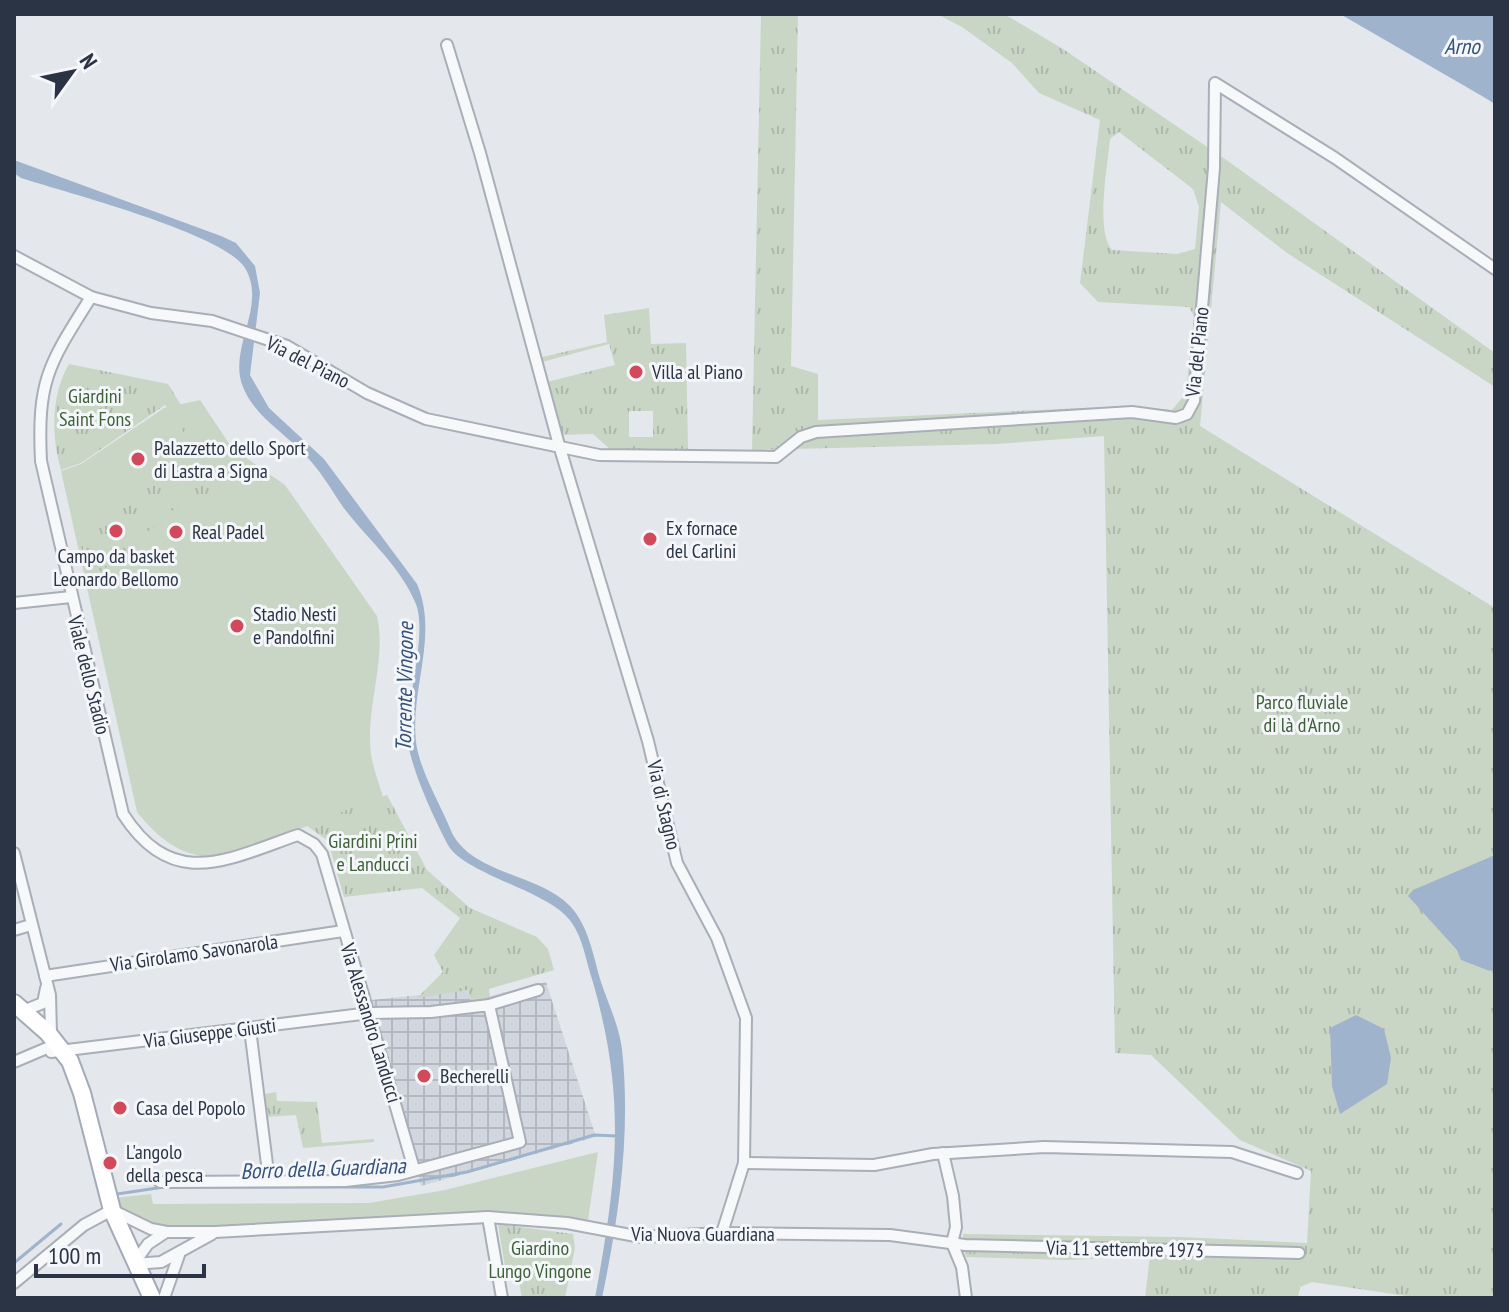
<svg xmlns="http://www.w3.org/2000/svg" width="1509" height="1312" font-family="'PT Sans Narrow',sans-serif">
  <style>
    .industrial { fill: url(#industrial-grid) }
    .grass { fill: #c9d6c5 }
    .park { fill: url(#park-tufts); fill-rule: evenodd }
    .water { fill: #9fb4cc }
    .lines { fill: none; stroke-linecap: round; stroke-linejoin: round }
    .stream { stroke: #9fb4cc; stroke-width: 3 }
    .street-casing { stroke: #a9aeb7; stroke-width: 14 }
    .primary-casing { stroke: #a3abb8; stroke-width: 20 }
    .street { stroke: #f7f8fa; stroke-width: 10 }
    .primary { stroke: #fff; stroke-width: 16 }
    .poi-dot { fill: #d1495b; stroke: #f4f6f9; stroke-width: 3 }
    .labels { text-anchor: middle; stroke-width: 6; stroke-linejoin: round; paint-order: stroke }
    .street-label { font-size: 20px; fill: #2b3445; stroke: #f4f6f9 }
    .poi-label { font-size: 20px; fill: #2b3445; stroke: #f4f6f9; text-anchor: start }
    .park-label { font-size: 20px; fill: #3f6138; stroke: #f4f6f9 }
    .water-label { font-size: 22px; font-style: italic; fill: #34527a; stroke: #f4f6f9 }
  </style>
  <defs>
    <pattern id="industrial-grid" width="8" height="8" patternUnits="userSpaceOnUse" patternTransform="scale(2)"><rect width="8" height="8" fill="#d2d6de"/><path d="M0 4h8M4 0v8" fill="none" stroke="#b4b8c0"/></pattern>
    <pattern id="park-tufts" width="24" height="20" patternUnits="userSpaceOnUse" patternTransform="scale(2)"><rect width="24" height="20" fill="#c9d6c5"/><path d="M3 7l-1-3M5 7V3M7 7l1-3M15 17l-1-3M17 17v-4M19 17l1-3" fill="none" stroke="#adb8ab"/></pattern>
  </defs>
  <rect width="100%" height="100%" fill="#e4e7ec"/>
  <!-- industrial -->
  <polygon class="industrial" points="546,982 596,1137 421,1186 371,1000 468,990 471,1001"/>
  <!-- grass -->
  <g class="grass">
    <path d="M200,400L232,448L285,485L377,616C387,661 365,708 371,754C373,768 379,783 383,797C350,809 230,859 202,856C174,852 154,833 137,812L61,471L81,464L164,408Z"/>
    <path d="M598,1152L588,1220L478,1212L367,1221L164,1230C148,1223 121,1216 114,1198L151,1194L153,1204L369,1203L445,1190Z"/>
  </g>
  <!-- park -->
  <g class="park">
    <path d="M761,14H798L791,366L818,374V420L1128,406L1172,410L1186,393L1194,316L1189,307L1098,302L1080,283L1100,120L1039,93L1012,63L962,27L937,14H1004L1063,49L1225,159L1495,353V387L1287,253L1221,202L1200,426L1495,608V1298H1420L1312,1282L1300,1287L1298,1298H1145L1150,1256L1068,1260L966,1257L963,1234L1181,1237L1307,1243L1311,1171L1240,1140L1151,1055L1115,1053L1104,436L997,444L752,450ZM1119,132L1193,189L1199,207L1195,249L1177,254L1112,250C1095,230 1108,165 1110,139Z"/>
    <path d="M649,308L651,344L686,343L688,450L612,451L593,434L557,435L538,358L607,342L604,315ZM609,344L615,365L547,382L542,362ZM629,411H653V437H629Z"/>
    <path d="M69,364L168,384L214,459L219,516L214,521L191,495L90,581L78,533L197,452L165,405L81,463L61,470C51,437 51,394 69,364Z"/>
    <polygon points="387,795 427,870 470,908 537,937 548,949 554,970 489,989 490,997 471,1001 468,990 417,998 443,972 434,955 460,918 422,888 344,897 328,841 306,825"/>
    <polygon points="276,1092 277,1101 317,1102 322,1143 374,1139 374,1142 303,1148 296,1115 267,1117 265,1094"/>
    <polygon points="498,1224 573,1234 575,1248 565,1298 522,1298 519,1281 505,1267"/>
  </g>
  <!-- water -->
  <g class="water">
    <polygon points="1340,14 1495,14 1495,104 1482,96"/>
    <path d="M14,160L221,236L236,243L255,266L260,293L250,375L269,408L324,459L417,584C439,636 410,688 416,742C420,772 441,805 452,833C474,875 538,873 570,906C588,925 593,954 600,979C607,1001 619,1025 622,1049C631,1133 619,1216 602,1298H595C617,1178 627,1099 592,979C585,958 582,930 564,914C538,889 463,872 448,845C434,818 407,762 407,731C408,697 427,633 416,604C400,565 367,539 343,507C331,489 320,470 305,455C284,432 255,417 243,387C227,349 268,306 245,268C223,233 67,193 21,178L14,173Z"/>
    <polygon points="1495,855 1495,969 1490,971 1461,960 1457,950 1408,896 1413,890"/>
    <polygon points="1356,1015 1384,1029 1391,1058 1387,1084 1340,1114 1332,1086 1330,1028"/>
  </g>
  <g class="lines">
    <!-- stream -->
    <g class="stream">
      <polyline points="117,1194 164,1187 383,1187 467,1172 594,1135 617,1136"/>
      <polyline points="14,1263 61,1224"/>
    </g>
    <defs>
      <g id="street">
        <polyline points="447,45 480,153 559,445 648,741 677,863 717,938 746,1018 744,1163 722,1233"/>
        <polyline points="14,256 91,297 151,313 212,321 287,346 367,393 426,419 599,455 776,457 801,437 816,432 1132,412 1176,418 1187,414 1194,401 1214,168 1215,83 1335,158 1495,269"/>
        <path d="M91,297C49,364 37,379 41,461L123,814C173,892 228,859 298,835L314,844L322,854L414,1169"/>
        <polyline points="14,603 71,597"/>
        <polyline points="14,853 50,995 51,1033"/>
        <polyline points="14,930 31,925"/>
        <polyline points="45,976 343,931"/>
        <polyline points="489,1005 538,990"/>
        <polyline points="23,1011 43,1003 46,988"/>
        <polyline points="250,1029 269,1180"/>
        <polyline points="51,1052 370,1013 431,1012 489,1005 520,1142 398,1175 345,1181 160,1182"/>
        <polyline points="14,1062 47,1048"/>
        <polyline points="943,1153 953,1196 956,1227 952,1243 962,1267 966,1298"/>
        <polyline points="744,1163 874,1165 933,1154 1044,1147 1232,1152 1297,1173"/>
        <polyline points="488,1217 502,1298"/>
        <polyline points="135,1262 148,1244 166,1232"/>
        <polyline points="134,1264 161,1262 212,1234"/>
        <polyline points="14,1283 84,1225 112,1210 151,1229 167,1232 215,1232 488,1217 567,1223 641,1237 722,1233 890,1235 965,1245 1299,1253"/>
        <polyline points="164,1298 179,1255"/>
      </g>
      <polyline id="primary" points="14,1003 48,1033 70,1061 82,1093 112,1210 152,1298"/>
    </defs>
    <!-- street casing -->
    <use href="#street" class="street-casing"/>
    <!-- primary casing -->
    <use href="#primary" class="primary-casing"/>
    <!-- street -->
    <use href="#street" class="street"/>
    <!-- primary -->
    <use href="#primary" class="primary"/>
  </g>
  <!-- markers -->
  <g class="poi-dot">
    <circle cx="636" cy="372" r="8"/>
    <circle cx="138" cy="459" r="8"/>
    <circle cx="116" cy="531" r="8"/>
    <circle cx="176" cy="532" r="8"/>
    <circle cx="650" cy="539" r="8"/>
    <circle cx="237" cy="626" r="8"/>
    <circle cx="424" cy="1076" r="8"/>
    <circle cx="120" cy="1108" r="8"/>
    <circle cx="110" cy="1163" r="8"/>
  </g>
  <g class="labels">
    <!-- street labels -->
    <g class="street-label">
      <text transform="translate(1197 352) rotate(-84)" y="7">Via del Piano</text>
      <text transform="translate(308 362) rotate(27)" y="7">Via del Piano</text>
      <text transform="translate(89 675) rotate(76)" y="7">Viale dello Stadio</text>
      <text transform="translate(664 805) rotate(77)" y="7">Via di Stagno</text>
      <text transform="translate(194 953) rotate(-8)" y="7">Via Girolamo Savonarola</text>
      <text transform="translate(371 1023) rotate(73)" y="7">Via Alessandro Landucci</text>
      <text transform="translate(210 1033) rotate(-7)" y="7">Via Giuseppe Giusti</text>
      <text x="703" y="1241">Via Nuova Guardiana</text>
      <text transform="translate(1125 1249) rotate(1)" y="7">Via 11 settembre 1973</text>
    </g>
    <!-- poi labels -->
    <g class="poi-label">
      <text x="652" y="379">Villa al Piano</text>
      <text x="154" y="455">Palazzetto dello Sport<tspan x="154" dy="23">di Lastra a Signa</tspan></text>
      <text x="666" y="535">Ex fornace<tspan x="666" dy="23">del Carlini</tspan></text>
      <text x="192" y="539">Real Padel</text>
      <text x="116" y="563" text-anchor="middle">Campo da basket<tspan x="116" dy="23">Leonardo Bellomo</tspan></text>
      <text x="253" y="621">Stadio Nesti<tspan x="253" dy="23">e Pandolfini</tspan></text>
      <text x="440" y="1083">Becherelli</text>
      <text x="136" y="1115">Casa del Popolo</text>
      <text x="126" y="1159">L'angolo<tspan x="126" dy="23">della pesca</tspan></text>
    </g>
    <!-- park labels -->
    <g class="park-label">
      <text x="95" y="403">Giardini<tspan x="95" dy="23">Saint Fons</tspan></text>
      <text x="1302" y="709">Parco fluviale<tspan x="1302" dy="23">di là d'Arno</tspan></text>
      <text x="373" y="848">Giardini Prini<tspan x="373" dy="23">e Landucci</tspan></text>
      <text x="540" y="1255">Giardino<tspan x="540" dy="23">Lungo Vingone</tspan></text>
    </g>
    <!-- water labels -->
    <g class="water-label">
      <text x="1462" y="54">Arno</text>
      <text transform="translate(404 687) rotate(-89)" y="8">Torrente Vingone</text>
      <text transform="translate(323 1168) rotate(-2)" y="8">Borro della Guardiana</text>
    </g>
  </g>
  <!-- border -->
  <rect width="1509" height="1312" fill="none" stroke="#2b3445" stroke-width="32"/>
  <!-- north arrow -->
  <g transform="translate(72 72) rotate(57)" stroke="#f4f6f9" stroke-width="6" paint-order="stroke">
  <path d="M0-6L14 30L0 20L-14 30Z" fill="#2b3445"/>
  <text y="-12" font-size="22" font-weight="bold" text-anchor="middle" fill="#2b3445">N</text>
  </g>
  <!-- scale -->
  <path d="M36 1264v12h168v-12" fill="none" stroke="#2b3445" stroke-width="4"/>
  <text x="48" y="1264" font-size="24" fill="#2b3445" stroke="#f4f6f9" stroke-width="6" paint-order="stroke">100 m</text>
</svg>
